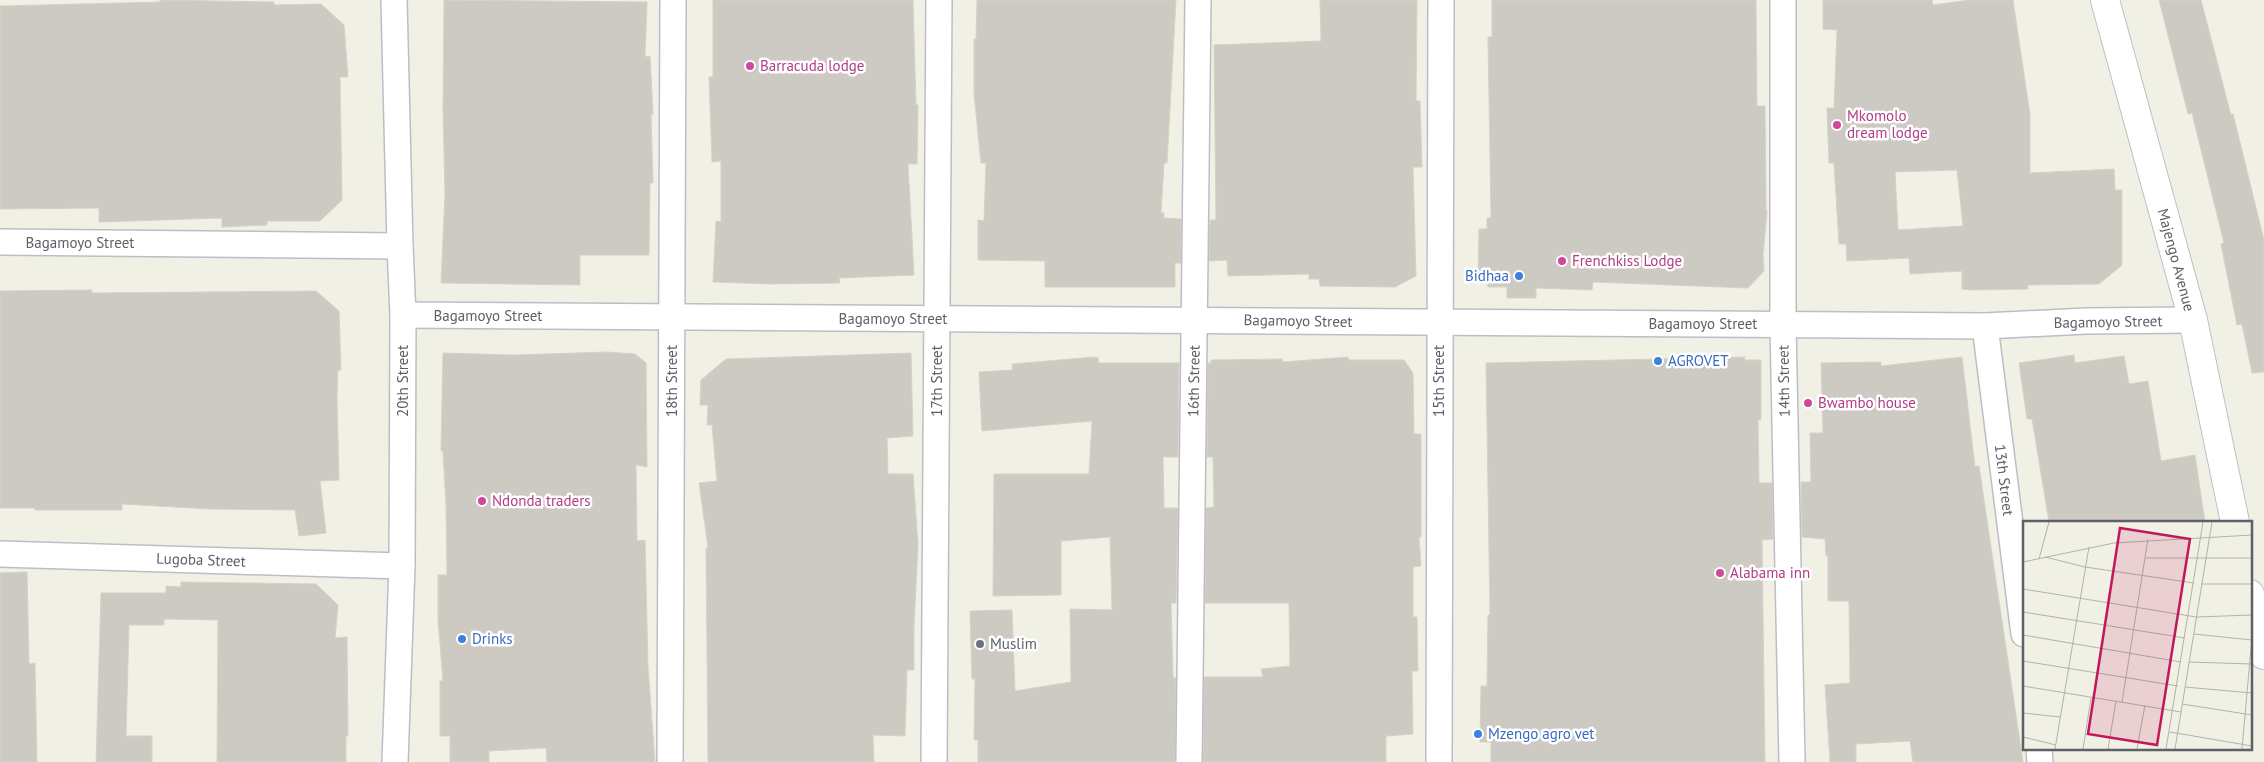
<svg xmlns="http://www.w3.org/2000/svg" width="2264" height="762" font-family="'PT Sans',sans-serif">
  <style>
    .building { fill: #cccac2; stroke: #d6d3c3; fill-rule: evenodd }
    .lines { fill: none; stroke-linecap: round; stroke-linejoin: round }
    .street-casing { stroke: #bdbec5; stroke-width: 28 }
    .secondary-casing { stroke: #bec0c7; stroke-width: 30 }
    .street { stroke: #fff; stroke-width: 25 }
    .secondary { stroke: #fff; stroke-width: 28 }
    .hotel-dot { fill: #d1479c; stroke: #fff; stroke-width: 2 }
    .shop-dot { fill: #3f7fe0; stroke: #fff; stroke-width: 2 }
    .worship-dot { fill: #6b7280; stroke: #fff; stroke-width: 2 }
    .labels { text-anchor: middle; stroke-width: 5; stroke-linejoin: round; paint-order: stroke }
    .hotel-label { font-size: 15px; fill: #b23c85; stroke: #fff; text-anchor: start }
    .street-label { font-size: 15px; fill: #5d6067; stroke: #fff }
    .shop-label { font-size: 15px; fill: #366cbe; stroke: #fff; text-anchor: start }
    .worship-label { font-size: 15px; fill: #5b616d; stroke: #fff; text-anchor: start }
    .inset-road { fill: none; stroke: #b2b2af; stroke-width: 1 }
    .view { fill: #c2185b; fill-opacity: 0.15; stroke: #c2185b; stroke-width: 2.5 }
    .inset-edge { fill: none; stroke: #5d6067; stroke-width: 2.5 }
  </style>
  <rect width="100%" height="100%" fill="#f1f0e5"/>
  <!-- building -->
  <g class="building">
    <polygon points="160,0 274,2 274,5 321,4 344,25 348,77 340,77 342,200 320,221 267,221 267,225 222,227 222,218 99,222 99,208 0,209 0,6 160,2"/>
    <polygon points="444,0 647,2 645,57 650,56 653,114 651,114 653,183 650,183 649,255 580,255 580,285 441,283 445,194 443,110"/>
    <polygon points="713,0 913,0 916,105 918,105 917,164 908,164 914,275 839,278 840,283 770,284 713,282 716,221 721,222 721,161 712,162 709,77 713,77"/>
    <polygon points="977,0 1176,0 1167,163 1164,163 1161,213 1164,213 1164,218 1181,219 1181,263 1175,263 1175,287 1045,287 1045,261 978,260 978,220 984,221 986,163 981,163 974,93 974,39 976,39"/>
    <polygon points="1320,0 1417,0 1416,101 1420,101 1422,167 1413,167 1416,276 1395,287 1320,286 1319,279 1309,279 1309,274 1228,276 1227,260 1209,261 1210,220 1216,220 1214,45 1321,41"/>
    <polygon points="1492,0 1756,0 1757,106 1765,106 1766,211 1767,211 1763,255 1764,271 1748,288 1593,282 1592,290 1536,288 1536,298 1507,298 1507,287 1488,287 1488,277 1478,277 1479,229 1487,229 1487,218 1491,218 1488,37 1492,37"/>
    <path d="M1823,0H1932L1933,5L1970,0H2013L2030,114V173L2114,169L2115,190H2122V265L2099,284L2028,285V289L1971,290L1962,289V271L1910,274L1909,258L1847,261L1846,244H1839L1834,163H1829L1827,108H1834L1837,30L1823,29ZM1957,170L1963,226L1898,230L1895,172Z"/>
    <polygon points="2159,0 2201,0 2231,115 2233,114 2264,240 2264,372 2252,373 2242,324 2237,325 2221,244 2224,243 2192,113 2188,114"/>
    <polygon points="92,290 92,293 316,291 339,311 341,370 338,370 337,397 339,480 320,481 326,533 299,536 295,510 210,509 122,504 122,510 35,510 35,508 0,508 0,291"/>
    <polygon points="607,352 635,354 646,363 647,467 636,465 637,541 645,540 648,667 655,762 547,762 546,748 489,751 489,762 450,762 450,736 440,736 440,681 443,681 438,620 438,575 447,575 446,506 443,451 441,451 443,353 514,355"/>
    <polygon points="911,353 913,436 887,438 888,474 913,474 918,544 914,626 914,670 907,670 905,736 873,735 874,762 708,762 706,548 708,547 699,483 717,481 712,425 707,425 708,405 700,405 701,380 726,359"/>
    <polygon points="2074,355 2075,363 2124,356 2129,384 2148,381 2161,461 2195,455 2205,522 2049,522 2032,419 2027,419 2019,363"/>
    <polygon points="1094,357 1098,358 1099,363 1179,363 1178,457 1163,457 1164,508 1178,508 1176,603 1171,603 1173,678 1176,678 1175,762 978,762 978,740 974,740 975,679 972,679 970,611 1012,610 1015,691 1071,682 1070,609 1112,610 1110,537 1061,541 1061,595 993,596 994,474 1089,474 1092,421 982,431 979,372 1013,370 1012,364"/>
    <polygon points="1348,357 1349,360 1404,360 1413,373 1414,434 1421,434 1421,537 1419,537 1421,566 1413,567 1413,617 1417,617 1418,671 1412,671 1413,734 1386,736 1386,762 1203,762 1204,677 1263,677 1261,669 1290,666 1289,603 1205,603 1206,508 1214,507 1213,457 1207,457 1208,363 1211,363 1211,360 1282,359 1283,362"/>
    <polygon points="1745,357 1744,360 1761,360 1761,420 1758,420 1759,483 1772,483 1773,539 1762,540 1765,762 1491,762 1491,742 1480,742 1481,686 1487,686 1488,615 1490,615 1486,363"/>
    <polygon points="1962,357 1975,467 1979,466 2023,762 1913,762 1910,741 1856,744 1856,762 1830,762 1825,685 1850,683 1849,601 1828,601 1828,556 1826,556 1825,539 1802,537 1801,482 1811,482 1810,433 1823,433 1821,363 1881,362 1881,366"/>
    <polygon points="27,572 29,664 35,663 37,762 0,762 0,573"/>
    <polygon points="181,582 316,584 338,605 335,638 347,637 348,736 346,736 346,762 217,762 218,620 164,619 164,625 129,625 126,736 152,736 152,762 96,762 101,593 166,593 166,586 181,587"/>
  </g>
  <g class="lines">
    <defs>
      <g id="street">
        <polyline points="394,0 400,246 403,315 402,566 395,762"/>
        <polyline points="1783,0 1783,325 1792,762"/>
        <polyline points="0,242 400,246"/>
        <polyline points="403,315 1985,326 2086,321 2193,320"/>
        <polyline points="1985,326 2024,634"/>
        <polyline points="0,554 402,566"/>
        <polyline points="2039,748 2040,762"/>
        <polyline points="670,762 673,0"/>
        <polyline points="934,762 939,0"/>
        <polyline points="1189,762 1198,0"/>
        <polyline points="1439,762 1441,0"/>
      </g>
      <g id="secondary">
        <polyline points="2105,0 2193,320 2235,522"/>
        <polyline points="2250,594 2264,655"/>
      </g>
    </defs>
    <!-- street casing -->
    <use href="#street" class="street-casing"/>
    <!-- secondary casing -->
    <use href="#secondary" class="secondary-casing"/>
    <!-- street -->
    <use href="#street" class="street"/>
    <!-- secondary -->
    <use href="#secondary" class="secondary"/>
  </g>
  <!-- markers -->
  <g class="hotel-dot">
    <circle cx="750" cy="66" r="5"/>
    <circle cx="1837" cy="125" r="5"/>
    <circle cx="1562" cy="261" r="5"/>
    <circle cx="1808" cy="403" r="5"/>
    <circle cx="482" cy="501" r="5"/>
    <circle cx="1720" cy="573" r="5"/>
  </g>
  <g class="shop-dot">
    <circle cx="1519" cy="276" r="5"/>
    <circle cx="1658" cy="361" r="5"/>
    <circle cx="462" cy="639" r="5"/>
    <circle cx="1478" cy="734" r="5"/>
  </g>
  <circle class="worship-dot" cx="980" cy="644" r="5"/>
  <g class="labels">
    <!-- hotel labels -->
    <g class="hotel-label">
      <text x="760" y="71">Barracuda lodge</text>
      <text x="1847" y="121">Mkomolo<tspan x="1847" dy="17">dream lodge</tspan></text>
      <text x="1572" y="266">Frenchkiss Lodge</text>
      <text x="1818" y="408">Bwambo house</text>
      <text x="492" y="506">Ndonda traders</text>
      <text x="1730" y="578">Alabama inn</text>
    </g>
    <!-- street labels -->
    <g class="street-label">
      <text x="80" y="248">Bagamoyo Street</text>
      <text transform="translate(2176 260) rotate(75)" y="5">Majengo Avenue</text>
      <text x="488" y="321">Bagamoyo Street</text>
      <text x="893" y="324">Bagamoyo Street</text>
      <text transform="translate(1298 321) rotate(1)" y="5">Bagamoyo Street</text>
      <text transform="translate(2108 322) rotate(-1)" y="5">Bagamoyo Street</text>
      <text x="1703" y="329">Bagamoyo Street</text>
      <text transform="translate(403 381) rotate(-90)" y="5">20th Street</text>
      <text transform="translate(672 381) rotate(-90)" y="5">18th Street</text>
      <text transform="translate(937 381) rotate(-90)" y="5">17th Street</text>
      <text transform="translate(1194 381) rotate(-89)" y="5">16th Street</text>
      <text transform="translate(1439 381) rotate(-90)" y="5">15th Street</text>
      <text transform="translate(1784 381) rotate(-91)" y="5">14th Street</text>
      <text transform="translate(2004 480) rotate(83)" y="5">13th Street</text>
      <text transform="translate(201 560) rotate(2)" y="5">Lugoba Street</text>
    </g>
    <!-- shop labels -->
    <g class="shop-label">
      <text x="1509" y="281" text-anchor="end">Bidhaa</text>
      <text x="1668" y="366">AGROVET</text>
      <text x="472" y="644">Drinks</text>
      <text x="1488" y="739">Mzengo agro vet</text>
    </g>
    <!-- worship labels -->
    <g class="worship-label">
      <text x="990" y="649">Muslim</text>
    </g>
  </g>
  <!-- overview -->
  <g transform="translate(2023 521)">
    <rect width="229" height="229" fill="#f1f0e5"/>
    <path class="inset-road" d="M22,36L62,46L171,62M123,37H229M16,38L26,1M0,41L91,22L229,14M178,63H229M0,68L173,96L229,94M0,91L162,117M171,113L229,119M0,114L158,141M0,140L155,165M166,141L229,143M0,165L158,191M162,166L229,172M99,181L125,18M159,183L229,194M0,192L37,196M147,211L229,225M0,216L33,224M32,228L66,26M60,228L68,177M85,228L93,180M114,228L122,184M143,228L180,1M152,228L189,1M219,228L229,116"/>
    <path class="view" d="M97,7L167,18L134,224L65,213Z"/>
    <rect width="229" height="229" class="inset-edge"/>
  </g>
</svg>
